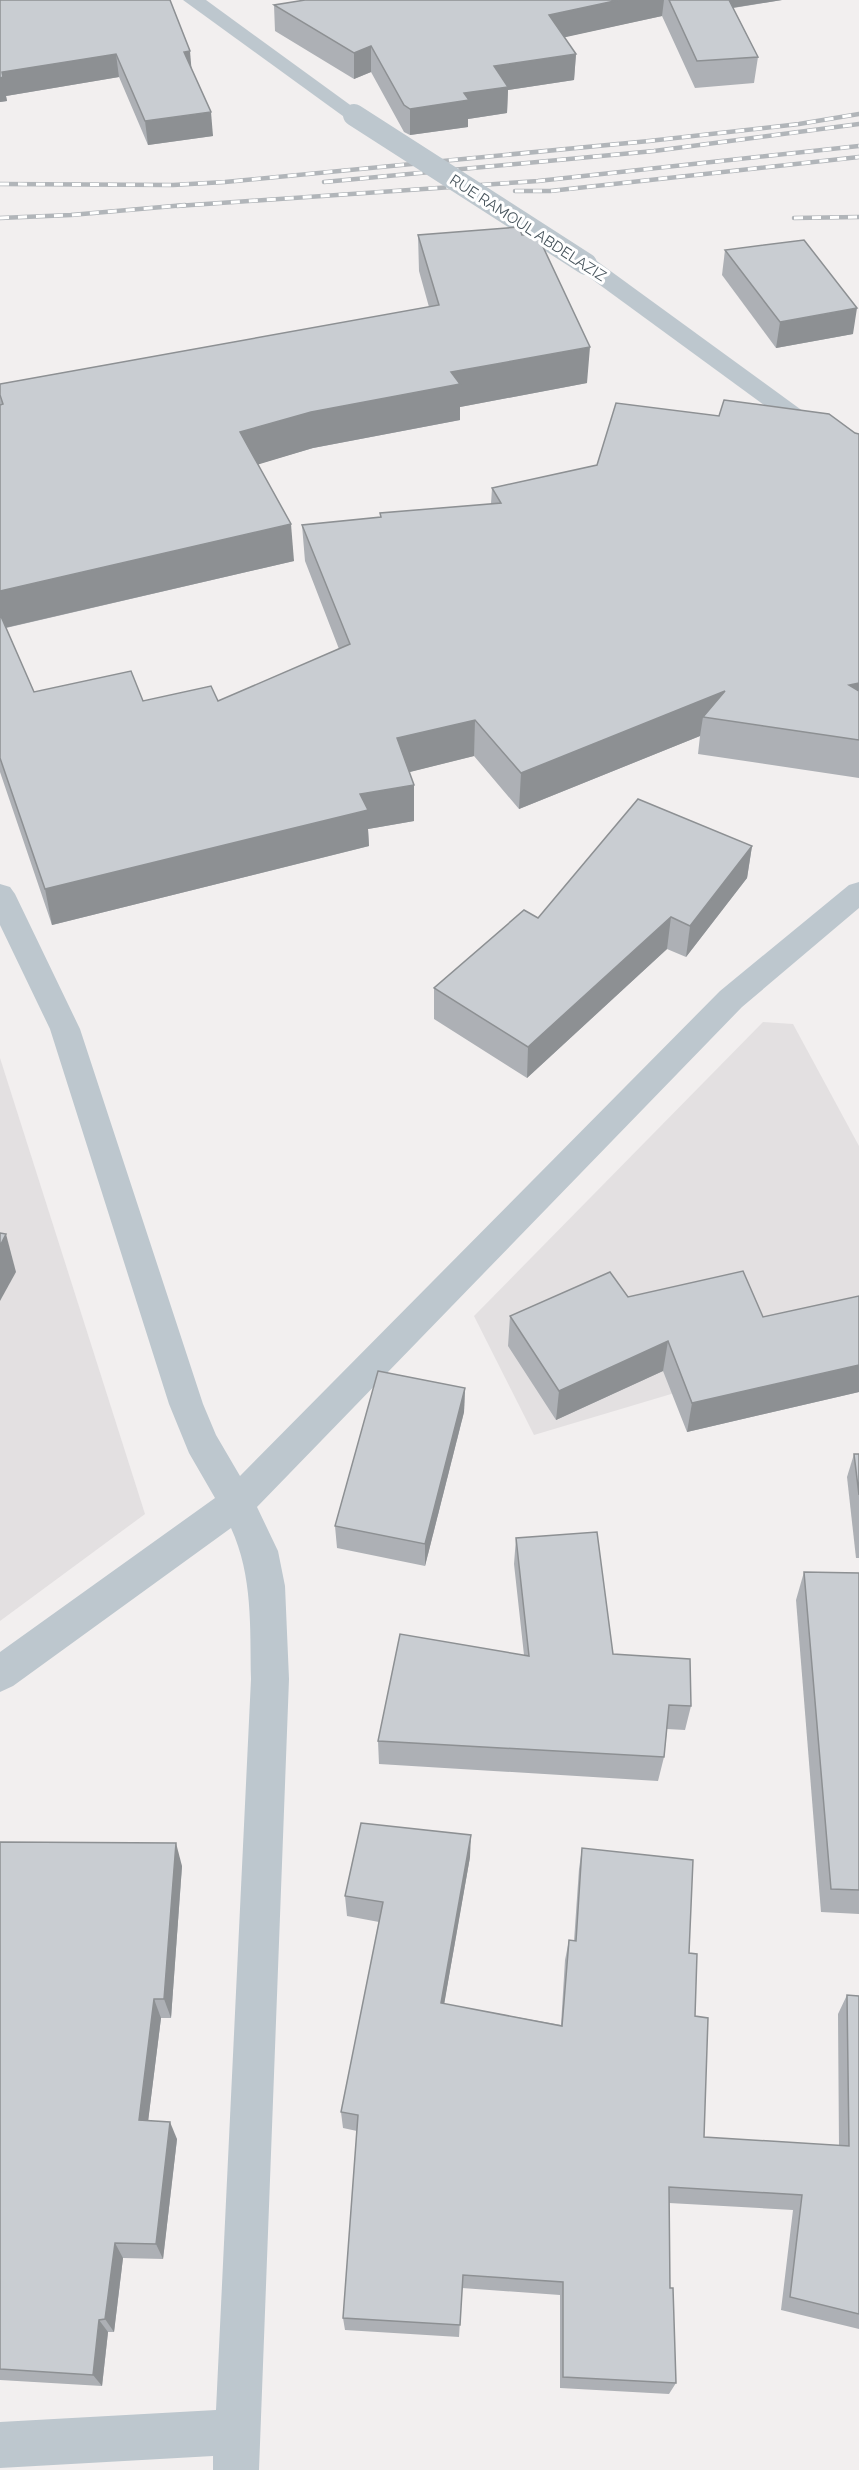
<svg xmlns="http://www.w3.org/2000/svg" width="859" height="2470" font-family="Raleway,sans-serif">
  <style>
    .education { fill: #e3e0e1 }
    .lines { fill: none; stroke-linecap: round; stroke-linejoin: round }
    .minor { fill: #bdc7ce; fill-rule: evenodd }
    .tertiary { fill: #bdc7ce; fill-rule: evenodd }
    .rail-casing { stroke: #b1b5b9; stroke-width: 4.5 }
    .rail { stroke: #fff; stroke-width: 3; stroke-dasharray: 9; stroke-linecap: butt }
    .tertiary-bridge { stroke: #bdc7ce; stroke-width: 22 }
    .wall { fill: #adb0b5 }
    .shaded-wall { fill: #8d9093 }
    .building { fill: #c9cdd2; stroke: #8d9093; stroke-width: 1.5 }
    .labels { text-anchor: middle; stroke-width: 6; stroke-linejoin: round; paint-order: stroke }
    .far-street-label { font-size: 15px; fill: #47545c; stroke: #fff }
  </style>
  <rect width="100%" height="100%" fill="#f2efef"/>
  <!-- education -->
  <g class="education">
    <polygon points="763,1022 793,1024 859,1146 859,1338 534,1435 474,1316"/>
    <polygon points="0,1058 145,1514 0,1621"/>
  </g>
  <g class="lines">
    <!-- minor -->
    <path class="minor" d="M859,882V908L742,1007L257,1507L278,1551L285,1586L289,1679L259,2470H213V2456L0,2468V2422L216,2410L251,1679C250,1627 253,1576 231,1528L13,1686L0,1692V1652L215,1498L189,1453L169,1404L50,1029L0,925V884L10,887L15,894L80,1029L203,1404L216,1435L240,1476L720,991L849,885Z"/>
    <!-- tertiary -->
    <g class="tertiary">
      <polygon points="183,0 206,0 364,115 361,119 354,121 347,119"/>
      <polygon points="586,257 594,259 859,452 859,470 850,468 578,269 575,264 578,259"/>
    </g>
    <defs>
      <g id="rail">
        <polyline points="324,182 654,151 859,124"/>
        <polyline points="0,184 173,185 225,182 649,141 799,124 859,114"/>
        <polyline points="515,191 550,191 859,157"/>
        <polyline points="177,206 538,181 859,146"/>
        <polyline points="0,218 71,215 185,205"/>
        <polyline points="794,218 859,217"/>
      </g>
    </defs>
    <!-- rail casing -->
    <use href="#rail" class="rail-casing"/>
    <!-- rail -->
    <use href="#rail" class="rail"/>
    <!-- tertiary-bridge -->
    <polyline class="tertiary-bridge" points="354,115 586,264"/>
  </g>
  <!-- wall -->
  <g class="wall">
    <polygon points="0,0 191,67 213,136 148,145 119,77 6,96 7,101 0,102"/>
    <polygon points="305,0 782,0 733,8 758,57 754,83 695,88 662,16 564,37 576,54 574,80 508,90 507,113 468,119 468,127 410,135 404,132 371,72 354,79 275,31 274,5"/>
    <polygon points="418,235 522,235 587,383 460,407 460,420 313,448 258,464 294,561 6,628 34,692 143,701 218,701 339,649 305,561 302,525 380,517 380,513 491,504 492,488 597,465 719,416 859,434 859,778 698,754 700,736 519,809 474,756 409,772 414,785 414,821 368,829 369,846 52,925 0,772 0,384 429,307 419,271"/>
    <polygon points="725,250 853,334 776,348 722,275"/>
    <polygon points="752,846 747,878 686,957 667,949 527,1078 434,1019 434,988 538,918"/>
    <polygon points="859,1296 859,1392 687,1432 663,1371 556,1420 508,1346 510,1316 628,1297 763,1317"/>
    <polygon points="465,1388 464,1412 425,1566 337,1548 335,1526"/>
    <polygon points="854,1454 859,1454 859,1558 856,1558 847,1477"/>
    <polygon points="516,1538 613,1654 691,1706 685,1730 667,1729 664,1757 658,1781 379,1764 378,1741 524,1655 514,1564"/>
    <polygon points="804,1572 859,1573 859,1914 821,1912 796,1600"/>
    <polygon points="0,1842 182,1866 171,2018 161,2018 148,2121 177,2139 163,2259 123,2258 114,2332 108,2332 102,2386 0,2380"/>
    <polygon points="582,1848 689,1953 695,2016 704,2137 839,2146 838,2014 847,1995 859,1996 859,2329 781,2310 793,2210 669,2203 670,2288 676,2383 669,2394 560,2388 560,2295 462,2288 459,2337 345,2330 343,2318 357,2131 343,2128 341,2112 379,1922 347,1916 345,1896 470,1857 444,2004 561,2025 565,1960 569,1940 574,1941 579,1869"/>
  </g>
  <!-- shaded-wall -->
  <g class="shaded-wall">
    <polygon points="619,0 664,0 662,16 548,41 549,15"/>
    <polygon points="720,0 782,0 719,10"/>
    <polygon points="371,46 371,72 354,79 354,53"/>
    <polygon points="190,51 192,75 184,52"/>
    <polygon points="116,54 119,77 6,96 7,101 0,102 0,78 2,72"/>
    <polygon points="576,54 574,80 508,90 507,113 468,119 468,127 410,135 410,109 464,93 494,66"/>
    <polygon points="211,112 213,136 148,145 145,121"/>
    <polygon points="857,308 853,334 776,348 780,322"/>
    <polygon points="590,347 587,383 460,407 460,420 313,448 243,469 240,432 451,372"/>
    <polygon points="291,524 294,561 0,629 0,591"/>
    <polygon points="859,683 859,718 849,685"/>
    <polygon points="725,691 703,717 700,736 519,809 521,773"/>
    <polygon points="475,720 474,756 398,775 397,738"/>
    <polygon points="414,785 414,821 368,829 369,846 52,925 45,889 360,794"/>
    <polygon points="752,846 747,878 686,957 690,926"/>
    <polygon points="671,917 667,949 527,1078 528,1047"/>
    <polygon points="6,1234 16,1272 0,1301 0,1246"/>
    <polygon points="668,1341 663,1371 556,1420 559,1391"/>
    <polygon points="859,1365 859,1392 687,1432 692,1403"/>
    <polygon points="465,1388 464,1412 425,1566 425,1544"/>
    <polygon points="471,1835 470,1857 441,2022 441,2003"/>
    <polygon points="176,1843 182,1866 171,2018 164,1999"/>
    <polygon points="154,1999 161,2018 146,2138 139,2120"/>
    <polygon points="170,2122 177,2139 163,2259 156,2244"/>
    <polygon points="115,2243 123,2258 114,2332 105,2319"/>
    <polygon points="99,2320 108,2332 102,2386 93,2375"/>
  </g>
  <!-- building -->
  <g class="building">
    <polygon points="0,0 170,0 190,51 184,52 211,112 145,121 116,54 2,72 3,77 0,78"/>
    <polygon points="305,0 619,0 549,15 576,54 494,66 508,87 464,93 469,100 410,109 404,105 371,46 354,53 274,5"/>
    <polygon points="669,0 729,0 758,57 697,61"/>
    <polygon points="519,227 522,235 537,234 590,347 451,372 460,384 311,412 240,432 291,524 0,591 0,405 3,404 0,395 0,384 439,305 418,235"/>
    <polygon points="804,240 857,308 780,322 725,250"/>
    <polygon points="724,400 829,414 855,433 859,434 859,683 849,685 859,691 859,740 703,717 725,691 521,773 475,720 397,738 414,785 360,794 368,810 45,889 0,758 0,614 34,692 131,671 143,701 211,686 218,701 350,644 302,525 381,517 380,513 501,503 492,488 597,465 616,403 719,416"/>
    <polygon points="638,799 752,846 690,926 671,917 528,1047 434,988 524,910 538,918"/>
    <polygon points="0,1233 6,1234 0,1246"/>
    <polygon points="743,1271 763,1317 859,1296 859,1365 692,1403 668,1341 559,1391 510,1316 610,1272 628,1297"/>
    <polygon points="378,1371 465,1388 425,1544 335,1526"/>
    <polygon points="854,1454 859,1454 859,1495"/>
    <polygon points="597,1532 613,1654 690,1659 691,1706 669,1705 664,1757 378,1741 400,1634 529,1656 516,1538"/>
    <polygon points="804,1572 859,1573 859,1890 831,1889"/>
    <polygon points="361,1823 471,1835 441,2003 562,2026 569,1940 576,1941 582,1848 693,1860 689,1953 697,1954 695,2016 708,2018 704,2137 849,2146 847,1995 859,1996 859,2314 790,2297 802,2195 669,2187 670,2288 673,2288 676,2383 563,2377 563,2282 463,2275 460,2325 343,2318 358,2115 341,2112 383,1902 345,1896"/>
    <polygon points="0,1842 176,1843 164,1999 154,1999 139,2120 170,2122 156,2244 115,2243 105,2319 99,2320 93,2375 0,2369"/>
  </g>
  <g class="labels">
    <!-- far-street labels -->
    <g class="far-street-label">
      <text transform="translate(528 228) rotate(33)" y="5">RUE RAMOUL ABDELAZIZ</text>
    </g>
  </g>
</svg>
